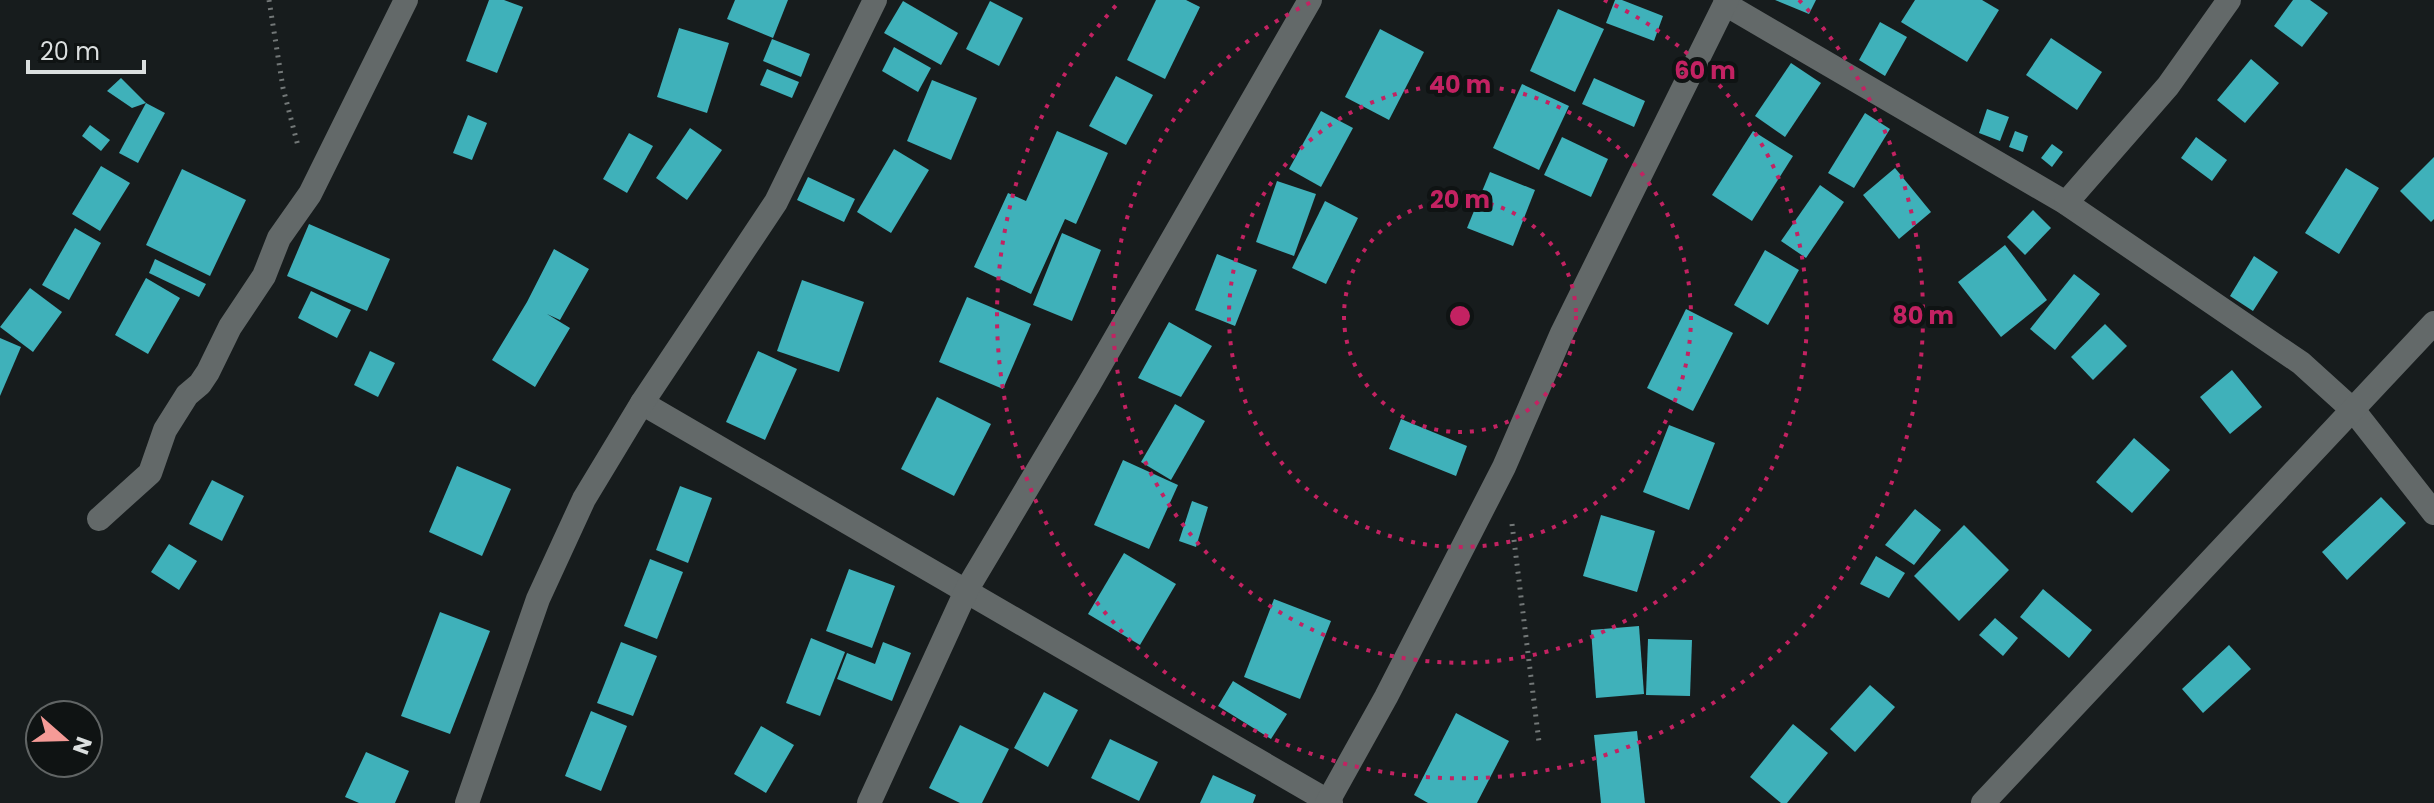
<svg xmlns="http://www.w3.org/2000/svg" width="2434" height="803" font-family="Poppins,sans-serif">
  <style>
    .building { fill: #3fb1ba }
    .lines { fill: none; stroke-linecap: round; stroke-linejoin: round }
    .path { stroke: #727777; stroke-width: 5; stroke-dasharray: 2 6; stroke-linecap: butt }
    .minor { stroke: #636969; stroke-width: 24 }
    .ring { fill: none; stroke: #c32262; stroke-width: 4; stroke-dasharray: 4 8 }
    .centre { fill: #c32262; stroke: #0f1313; stroke-width: 4 }
    .ring-label { font-size: 24px; text-anchor: middle; font-weight: bold; fill: #c32262; stroke: #0f1313; stroke-width: 8; stroke-linejoin: round; paint-order: stroke }
  </style>
  <rect width="100%" height="100%" fill="#171c1d"/>
  <!-- building -->
  <g class="building">
    <polygon points="489,0 504,0 523,7 497,73 466,61"/>
    <polygon points="735,0 788,0 773,38 727,19"/>
    <polygon points="1156,0 1186,0 1200,7 1165,79 1127,60"/>
    <polygon points="1615,0 1622,0 1663,16 1654,41 1606,23"/>
    <polygon points="1775,0 1816,0 1809,14"/>
    <polygon points="1915,0 1982,0 1999,10 1967,62 1901,22"/>
    <polygon points="2293,0 2310,0 2328,13 2302,47 2274,26"/>
    <polygon points="903,1 958,33 941,65 884,33"/>
    <polygon points="990,1 1023,18 999,66 966,49"/>
    <polygon points="1558,9 1604,29 1575,92 1530,71"/>
    <polygon points="1880,22 1907,37 1885,76 1859,60"/>
    <polygon points="679,28 729,43 707,113 657,97"/>
    <polygon points="1380,29 1424,52 1389,120 1345,97"/>
    <polygon points="2051,38 2102,72 2077,110 2026,75"/>
    <polygon points="772,39 810,54 801,77 763,61"/>
    <polygon points="894,47 931,68 918,92 882,71"/>
    <polygon points="2251,59 2279,83 2245,123 2217,100"/>
    <polygon points="1791,63 1821,83 1785,137 1755,116"/>
    <polygon points="767,69 799,82 792,98 760,85"/>
    <polygon points="1116,76 1153,95 1126,145 1089,126"/>
    <polygon points="121,78 146,103 132,108 107,91"/>
    <polygon points="1594,78 1645,101 1634,127 1582,104"/>
    <polygon points="932,80 977,98 951,160 907,141"/>
    <polygon points="1522,84 1569,106 1539,170 1493,148"/>
    <polygon points="146,103 165,113 138,163 119,153"/>
    <polygon points="1987,109 2009,117 2000,141 1979,133"/>
    <polygon points="1321,111 1353,128 1321,187 1289,169"/>
    <polygon points="1865,113 1890,129 1854,188 1828,173"/>
    <polygon points="468,115 487,123 472,160 453,153"/>
    <polygon points="90,125 110,140 101,151 82,136"/>
    <polygon points="690,128 722,150 687,200 656,178"/>
    <polygon points="1057,131 1108,153 1076,224 1065,219 1031,294 974,267 1008,193 1026,201"/>
    <polygon points="1753,131 1793,156 1752,221 1712,195"/>
    <polygon points="2015,131 2028,136 2023,152 2009,147"/>
    <polygon points="629,133 653,146 627,193 603,179"/>
    <polygon points="1562,137 1608,159 1591,197 1544,175"/>
    <polygon points="2196,137 2227,160 2212,181 2181,158"/>
    <polygon points="2052,144 2063,152 2052,167 2041,158"/>
    <polygon points="894,149 929,170 891,233 857,212"/>
    <polygon points="2434,157 2434,219 2431,222 2400,191"/>
    <polygon points="101,166 130,183 100,231 72,214"/>
    <polygon points="1895,168 1931,212 1899,239 1863,195"/>
    <polygon points="2346,168 2379,188 2339,254 2305,233"/>
    <polygon points="182,169 246,200 210,276 146,245"/>
    <polygon points="1490,172 1535,190 1513,246 1467,228"/>
    <polygon points="808,177 855,199 844,222 797,200"/>
    <polygon points="1277,181 1316,194 1294,256 1256,242"/>
    <polygon points="1820,185 1844,202 1806,258 1781,241"/>
    <polygon points="1325,201 1358,218 1326,284 1292,268"/>
    <polygon points="2033,210 2051,228 2025,255 2007,237"/>
    <polygon points="309,224 390,259 367,311 287,276"/>
    <polygon points="75,228 101,243 69,300 42,285"/>
    <polygon points="1062,233 1101,250 1072,321 1033,305"/>
    <polygon points="2005,245 2047,300 2001,337 1958,282"/>
    <polygon points="554,249 589,269 560,320 547,314 570,328 535,387 492,360 527,302"/>
    <polygon points="1765,250 1799,270 1768,325 1734,305"/>
    <polygon points="1217,254 1257,270 1235,326 1195,310"/>
    <polygon points="2254,256 2278,272 2253,311 2230,296"/>
    <polygon points="155,259 206,284 199,297 149,273"/>
    <polygon points="2074,274 2100,294 2055,350 2030,329"/>
    <polygon points="146,278 180,298 148,354 115,335"/>
    <polygon points="802,280 864,302 839,372 777,351"/>
    <polygon points="30,288 62,312 33,352 0,327"/>
    <polygon points="311,291 351,310 337,338 298,318"/>
    <polygon points="967,297 1031,324 1003,389 939,362"/>
    <polygon points="1686,309 1733,333 1693,411 1647,388"/>
    <polygon points="1169,322 1212,346 1181,397 1138,378"/>
    <polygon points="2105,324 2127,346 2093,380 2071,357"/>
    <polygon points="0,338 21,347 0,396"/>
    <polygon points="370,351 395,363 378,397 354,385"/>
    <polygon points="758,351 797,369 765,440 726,422"/>
    <polygon points="2232,370 2262,407 2230,434 2200,397"/>
    <polygon points="937,397 991,424 954,496 901,469"/>
    <polygon points="1175,404 1205,421 1171,480 1141,462"/>
    <polygon points="1401,419 1467,446 1456,476 1389,449"/>
    <polygon points="1669,425 1715,443 1689,510 1643,492"/>
    <polygon points="2134,438 2170,470 2132,513 2096,482"/>
    <polygon points="1123,460 1178,485 1149,549 1094,525"/>
    <polygon points="457,466 511,489 482,556 429,532"/>
    <polygon points="212,480 244,496 222,541 189,524"/>
    <polygon points="680,486 712,498 688,563 656,550"/>
    <polygon points="2381,497 2406,523 2347,580 2322,552"/>
    <polygon points="1192,501 1208,507 1196,547 1179,541"/>
    <polygon points="1915,509 1941,530 1914,565 1885,545"/>
    <polygon points="1601,515 1655,531 1637,592 1583,576"/>
    <polygon points="1964,525 2009,570 1959,621 1914,576"/>
    <polygon points="169,544 197,561 179,590 151,572"/>
    <polygon points="1124,553 1176,584 1140,645 1088,614"/>
    <polygon points="1876,556 1905,573 1889,598 1860,584"/>
    <polygon points="650,559 683,572 657,639 624,626"/>
    <polygon points="849,569 895,586 872,648 826,631"/>
    <polygon points="2043,589 2092,630 2069,658 2020,617"/>
    <polygon points="1274,599 1331,621 1300,699 1244,677"/>
    <polygon points="440,612 490,631 450,734 401,716"/>
    <polygon points="1995,618 2018,638 2003,656 1979,635"/>
    <polygon points="1639,626 1644,694 1596,698 1591,630"/>
    <polygon points="811,638 845,652 820,716 786,703"/>
    <polygon points="1648,639 1692,640 1690,696 1646,695"/>
    <polygon points="621,642 657,656 633,716 597,703"/>
    <polygon points="883,642 911,653 892,701 837,679 847,653 875,664"/>
    <polygon points="2229,645 2251,669 2203,713 2182,689"/>
    <polygon points="1233,681 1287,714 1271,739 1218,706"/>
    <polygon points="1870,685 1895,707 1855,752 1830,729"/>
    <polygon points="1044,692 1078,710 1048,767 1014,748"/>
    <polygon points="591,711 627,726 601,791 565,776"/>
    <polygon points="1456,713 1509,741 1477,803 1428,803 1414,795"/>
    <polygon points="1793,724 1828,753 1787,803 1781,803 1750,777"/>
    <polygon points="960,725 1009,749 982,803 960,803 929,788"/>
    <polygon points="761,726 794,745 766,793 734,774"/>
    <polygon points="1637,731 1645,803 1601,803 1594,735"/>
    <polygon points="1110,739 1158,762 1139,801 1091,778"/>
    <polygon points="366,752 409,771 395,803 359,803 345,797"/>
    <polygon points="1213,775 1256,795 1253,803 1200,803"/>
  </g>
  <g class="lines">
    <!-- path -->
    <g class="path">
      <polyline points="269,0 283,88 298,146"/>
      <polyline points="1512,524 1539,742"/>
    </g>
    <!-- minor -->
    <g class="minor">
      <polyline points="1725,4 2066,203 2301,363 2354,411 2434,513"/>
      <polyline points="2066,203 2168,86 2229,0"/>
      <polyline points="642,403 1331,803"/>
      <polyline points="99,519 150,473 165,430 187,395 200,384 208,372 230,327 264,276 279,238 310,194 406,0"/>
      <polyline points="467,803 538,599 584,499 642,403 776,202 875,0"/>
      <polyline points="869,803 967,589 1088,386 1310,0"/>
      <polyline points="1327,803 1386,697 1504,467 1562,333 1727,0"/>
      <polyline points="1983,803 2434,323"/>
    </g>
  </g>
  <!-- distance rings -->
  <g class="ring">
    <circle cx="1460" cy="316" r="116"/>
    <circle cx="1460" cy="316" r="231"/>
    <path d="M1604 0A347 347 0 1 1 1316 0"/>
    <path d="M1799 0A463 463 0 1 1 1121 0"/>
  </g>
  <circle cx="1460" cy="316" r="12" class="centre"/>
  <g class="ring-label">
    <text x="1705" y="79">60 m</text>
    <text x="1460" y="93">40 m</text>
    <text x="1460" y="208">20 m</text>
    <text x="1923" y="324">80 m</text>
  </g>
  <!-- north arrow -->
  <g transform="translate(64 739) rotate(110)"><circle r="38" fill="#0f1313" stroke="#616565" stroke-width="2"/>
  <path d="M0-6L14 30L0 20L-14 30Z" fill="#f59b97"/>
  <text y="-12" font-size="22" font-weight="bold" text-anchor="middle" fill="#dbdfdf">N</text>
  </g>
  <!-- scale -->
  <path d="M28 60v12h116v-12" fill="none" stroke="#dbdfdf" stroke-width="4"/>
  <text x="40" y="60" font-size="24" fill="#dbdfdf" stroke="#0f1313" stroke-width="6" paint-order="stroke">20 m</text>
</svg>
